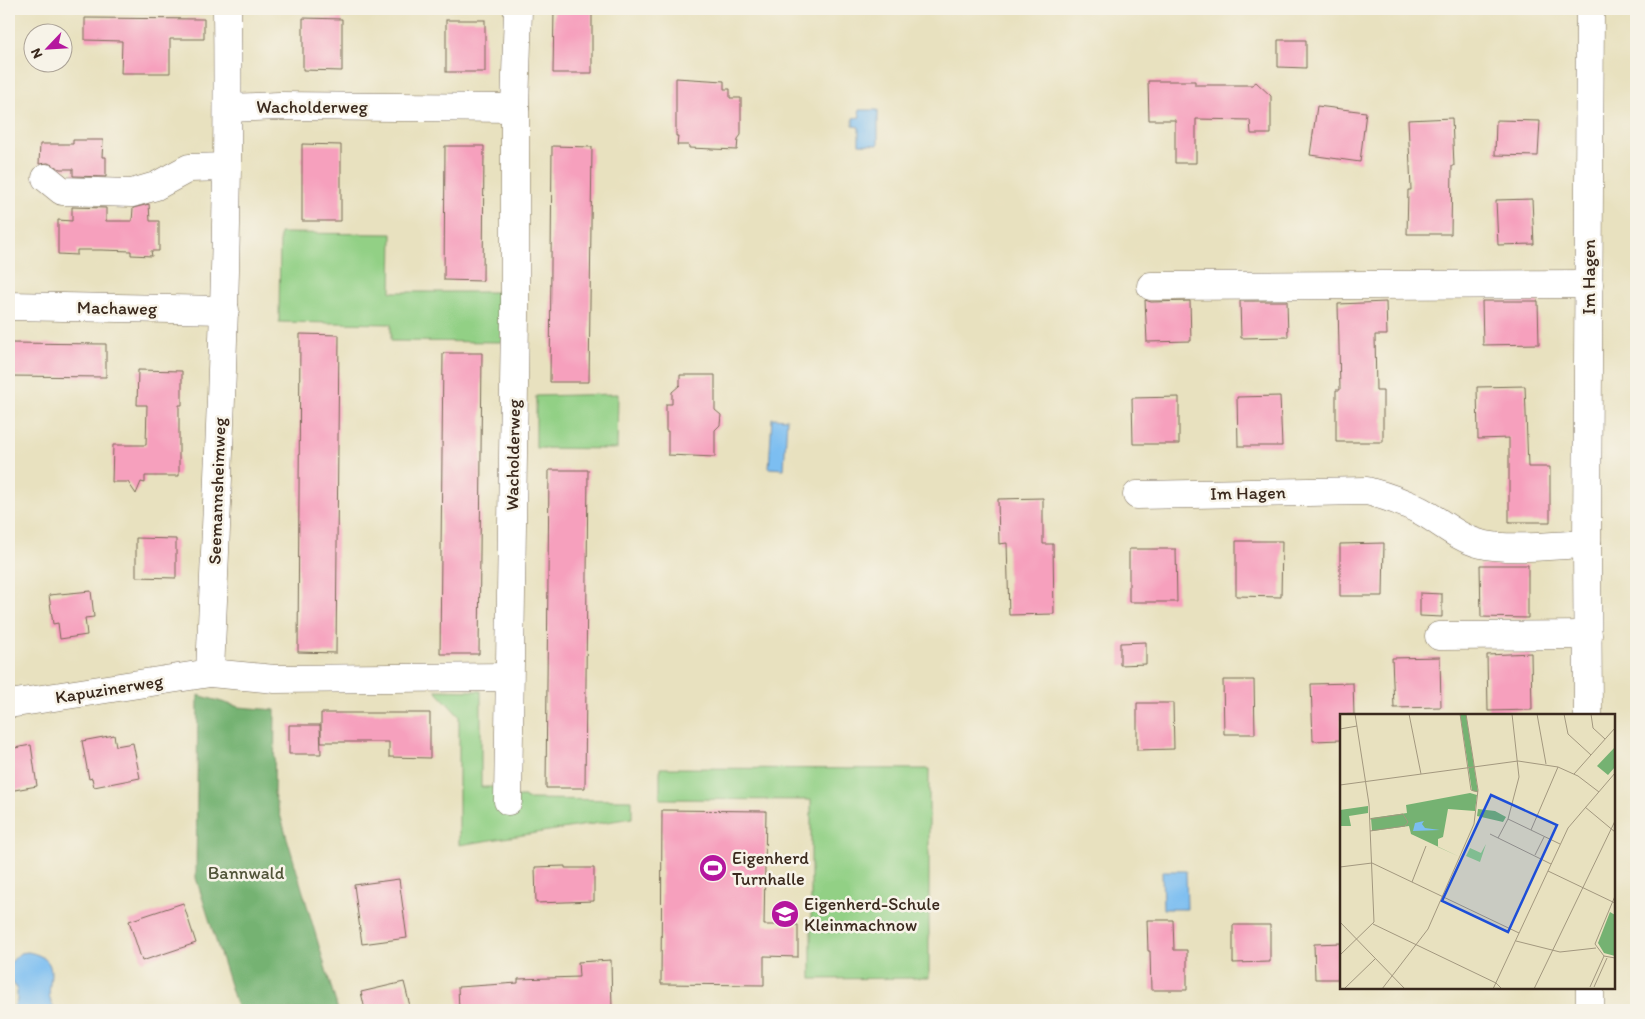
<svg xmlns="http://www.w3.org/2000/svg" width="1645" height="1019" font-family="Itim,sans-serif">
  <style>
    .green { fill: #92d085; stroke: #667d52 }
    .forest { fill: #75b272; stroke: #586e48 }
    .water { fill: #7bbef1; stroke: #5b7488 }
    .building { fill: #f6a0bd }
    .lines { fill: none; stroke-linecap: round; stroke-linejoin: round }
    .minor-casing { stroke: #786a56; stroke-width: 29 }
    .minor { stroke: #fff; stroke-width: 28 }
    .labels { text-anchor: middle; stroke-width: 5; stroke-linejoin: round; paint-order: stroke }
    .street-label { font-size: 18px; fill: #3b2a1e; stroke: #f7f3e8 }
    .poi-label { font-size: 18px; fill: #3b2a1e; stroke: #f7f3e8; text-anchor: start }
    .park-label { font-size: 18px; fill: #515438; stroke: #f7f3e8 }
    .inset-road { fill: none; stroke: #a3987f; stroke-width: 1 }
    .view { fill: #1d4ed8; fill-opacity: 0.15; stroke: #1d4ed8; stroke-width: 2.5 }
    .inset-edge { fill: none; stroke: #3b2a1e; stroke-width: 2.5 }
  </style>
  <rect width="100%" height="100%" fill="#f7f3e8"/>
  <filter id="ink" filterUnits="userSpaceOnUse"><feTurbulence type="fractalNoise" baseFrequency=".02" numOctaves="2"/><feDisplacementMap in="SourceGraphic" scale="10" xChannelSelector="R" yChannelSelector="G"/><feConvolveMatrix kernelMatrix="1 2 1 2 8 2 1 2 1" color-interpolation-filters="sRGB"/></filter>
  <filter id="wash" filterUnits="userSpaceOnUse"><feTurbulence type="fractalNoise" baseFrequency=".0096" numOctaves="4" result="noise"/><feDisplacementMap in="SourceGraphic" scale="20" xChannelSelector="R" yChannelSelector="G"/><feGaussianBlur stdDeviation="1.12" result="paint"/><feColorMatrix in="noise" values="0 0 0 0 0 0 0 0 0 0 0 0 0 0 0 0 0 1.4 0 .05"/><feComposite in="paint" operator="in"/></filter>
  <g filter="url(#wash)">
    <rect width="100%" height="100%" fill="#e8e1bf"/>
    <!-- green -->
    <g class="green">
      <polygon points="280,233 392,234 391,292 504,292 503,342 391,341 391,324 279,322"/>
      <polygon points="618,394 617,449 536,448 536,396"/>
      <polygon points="435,690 481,691 481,787 499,787 499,797 526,797 526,799 632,800 632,818 459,845 459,716"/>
      <polygon points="660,768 929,769 929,978 811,979 811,800 660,799"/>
    </g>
    <!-- forest -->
    <polygon class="forest" points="198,695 239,707 275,710 274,794 338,1010 238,1010 196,878"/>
    <!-- water -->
    <g class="water">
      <polygon points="859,110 878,110 878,145 859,144 859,127 853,126 853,118 860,117"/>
      <polygon points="772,418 787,419 784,469 769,468"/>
      <polygon points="1162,871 1186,871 1187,909 1163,909"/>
      <path d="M28,952C72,961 35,992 57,1010H12L17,1001V989L9,977V964L20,953Z"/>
    </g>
    <g id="blocks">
      <!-- building -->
      <g class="building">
        <polygon points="554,9 592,9 592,73 553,73"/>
        <polygon points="85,18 204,19 204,39 170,39 170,73 121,73 122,41 85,40"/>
        <polygon points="303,18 342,19 342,71 303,70"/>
        <rect x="446" y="20" width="39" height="52"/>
        <polygon points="1278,40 1306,40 1306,68 1278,67"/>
        <polygon points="676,78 724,81 724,89 730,89 730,98 741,98 741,135 738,139 737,150 689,148 689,145 677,145 678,136 676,136"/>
        <polygon points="1148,81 1195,81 1195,85 1252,85 1256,82 1271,96 1271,134 1251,134 1250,120 1196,119 1196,163 1175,163 1175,120 1149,120"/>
        <polygon points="1317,106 1366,112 1360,162 1310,155"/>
        <polygon points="1452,118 1454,166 1452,166 1451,234 1407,234 1408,190 1411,190 1408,120"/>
        <polygon points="1496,120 1540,121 1538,156 1495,155"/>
        <polygon points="73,140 103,140 102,157 106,157 106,177 73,176 73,169 60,169 48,163 39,164 40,144 73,144"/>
        <polygon points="302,144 341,145 341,221 302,221"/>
        <polygon points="445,146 484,146 483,281 444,280"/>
        <polygon points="552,146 592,147 589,382 550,382"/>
        <polygon points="1532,199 1534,244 1498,245 1496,200"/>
        <polygon points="149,204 150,221 159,221 159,251 151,251 152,256 131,255 131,251 101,250 77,250 77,255 58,254 58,220 72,221 72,207 106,208 106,221 132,221 133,208"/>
        <polygon points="1145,300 1151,302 1190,301 1191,341 1147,342"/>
        <polygon points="1240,301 1287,301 1288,337 1241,338"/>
        <polygon points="1482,301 1538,301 1539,344 1483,345"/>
        <polygon points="1386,302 1387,335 1375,335 1376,391 1383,391 1383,442 1336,442 1336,390 1340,390 1338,304"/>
        <polygon points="300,334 339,335 336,653 298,652"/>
        <polygon points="9,343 106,344 106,377 9,376"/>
        <polygon points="443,353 482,353 479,654 440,654"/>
        <polygon points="138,370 182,371 182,405 179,405 179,476 145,476 145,483 141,482 136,494 128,482 112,482 113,445 146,445 147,405 137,405"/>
        <polygon points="680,375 715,375 715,410 721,415 720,425 715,430 715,457 668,455 668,431 666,431 666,404 672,404 672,392 680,385"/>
        <polygon points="1525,386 1528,467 1550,467 1550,522 1509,522 1509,438 1478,439 1477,387"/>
        <polygon points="1280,396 1282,446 1238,446 1237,397"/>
        <polygon points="1179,397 1179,444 1133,444 1132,398"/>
        <polygon points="549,470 588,470 585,788 546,788"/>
        <polygon points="1043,498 1043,544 1053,544 1054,614 1009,615 1007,543 999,544 998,499"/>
        <polygon points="136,538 176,539 176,578 136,577"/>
        <polygon points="1236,541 1282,541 1281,597 1236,596"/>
        <polygon points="1384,543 1383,596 1340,596 1340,544"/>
        <polygon points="1129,549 1176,549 1177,602 1129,602"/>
        <polygon points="1480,565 1528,565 1528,618 1481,617"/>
        <polygon points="91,591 94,617 85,618 87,635 60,639 58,623 53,624 49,595"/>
        <polygon points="1420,593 1442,594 1442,617 1420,616"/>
        <polygon points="1146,642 1146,664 1120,665 1120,643"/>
        <polygon points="1531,653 1532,710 1488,711 1487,655"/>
        <polygon points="1440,657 1441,707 1394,708 1392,658"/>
        <polygon points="1223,680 1254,680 1255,734 1224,734"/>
        <polygon points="1353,683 1354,715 1341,715 1341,740 1313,741 1311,684"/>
        <polygon points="1137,703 1173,703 1174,749 1137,750"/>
        <polygon points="321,713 430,713 430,758 389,757 389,742 321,742"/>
        <polygon points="289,725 320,725 321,754 289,754"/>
        <polygon points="114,735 116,746 133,743 140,778 94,787 92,778 89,779 82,741"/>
        <polygon points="31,745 37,786 9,791 9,749"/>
        <polygon points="662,810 766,811 764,925 798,925 798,957 764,956 764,985 661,984"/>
        <polygon points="565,866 565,868 594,868 594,901 536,903 535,867"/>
        <polygon points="399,879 407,938 362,944 354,885"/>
        <polygon points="183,903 196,943 142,961 129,921"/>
        <polygon points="1147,920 1173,920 1174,950 1187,950 1187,990 1151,990 1150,951 1148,951"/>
        <polygon points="1233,925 1270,925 1270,962 1233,963"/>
        <polygon points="1341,943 1341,979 1315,979 1314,944"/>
        <polygon points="611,960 612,1010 459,1010 458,987 518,983 518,979 579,977 578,962"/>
        <polygon points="404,982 411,1010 365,1010 361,992"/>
      </g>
    </g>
  </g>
  <g filter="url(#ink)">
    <use href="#blocks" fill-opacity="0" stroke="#786a56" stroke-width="1"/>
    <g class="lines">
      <defs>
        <g id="minor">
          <polyline points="228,108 279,106 515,108"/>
          <polyline points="46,178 62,191 132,193 156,186 189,168 227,167"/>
          <polyline points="1151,286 1589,284"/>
          <polyline points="9,306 225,310"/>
          <path d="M1137,495L1367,491C1386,496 1404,502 1421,511C1441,522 1458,538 1481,544C1510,551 1557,545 1587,544"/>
          <polyline points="1439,636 1588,635"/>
          <path d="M210,673C219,452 230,230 227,9"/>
          <polyline points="9,704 210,673 275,679 509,677"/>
          <polyline points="1588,715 1587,544 1590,9"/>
          <polyline points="508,801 515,317 515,108 518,9"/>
          <polyline points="1590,988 1590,1010"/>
        </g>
      </defs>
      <!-- minor casing -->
      <use href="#minor" class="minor-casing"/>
      <!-- minor -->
      <use href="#minor" class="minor"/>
    </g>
  </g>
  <!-- icons -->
  <defs>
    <symbol id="stadium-disc" viewBox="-11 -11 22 22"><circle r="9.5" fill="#b5179e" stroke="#f7f3e8"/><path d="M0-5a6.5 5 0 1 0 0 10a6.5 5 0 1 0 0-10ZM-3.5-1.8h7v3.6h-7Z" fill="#fff"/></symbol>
    <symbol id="school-disc" viewBox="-11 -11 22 22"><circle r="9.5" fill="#b5179e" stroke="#f7f3e8"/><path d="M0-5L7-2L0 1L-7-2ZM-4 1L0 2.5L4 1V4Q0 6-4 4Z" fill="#fff"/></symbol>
  </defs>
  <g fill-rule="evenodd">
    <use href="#stadium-disc" x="697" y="852" width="32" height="32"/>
    <use href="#school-disc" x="769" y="898" width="32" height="32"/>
  </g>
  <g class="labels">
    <!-- street labels -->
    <g class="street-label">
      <text x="312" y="113">Wacholderweg</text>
      <text transform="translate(1589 277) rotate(-90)" y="6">Im Hagen</text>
      <text transform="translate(117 308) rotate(1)" y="6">Machaweg</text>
      <text transform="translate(513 455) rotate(-89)" y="6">Wacholderweg</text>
      <text transform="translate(217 491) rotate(-88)" y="6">Seemannsheimweg</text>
      <text transform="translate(1248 493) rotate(-1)" y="6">Im Hagen</text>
      <text transform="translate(109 689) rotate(-9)" y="6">Kapuzinerweg</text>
    </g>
    <!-- poi labels -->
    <g class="poi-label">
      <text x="732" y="864">Eigenherd<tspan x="732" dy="21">Turnhalle</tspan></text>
      <text x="804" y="910">Eigenherd-Schule<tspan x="804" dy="21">Kleinmachnow</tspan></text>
    </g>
    <!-- park labels -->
    <g class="park-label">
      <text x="246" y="879">Bannwald</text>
    </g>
  </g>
  <!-- overview -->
  <g transform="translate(1340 714)">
    <rect width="275" height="275" fill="#e8e1bf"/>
    <path d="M146,130L140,148L126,142L130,134L141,139Z" fill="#92d085"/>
    <path d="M120,0H126L138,78L132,77ZM275,33V53L268,61L257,52ZM130,79L137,81L135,97L108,95L103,123L98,125V133L120,143L71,120L69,112L32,117L31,104L67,99L66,91ZM28,92V99L9,102L11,112H0V96ZM138,95L155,97L166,103L163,108L137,102ZM270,198L275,201V242L264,239L258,229Z" fill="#75b272"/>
    <path d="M84,107L82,110L85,114L100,116L73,117L75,109Z" fill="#7bbef1"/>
    <path class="inset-road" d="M69,0L81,60M120,0L131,76L138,78M197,0L206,50M224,0L228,20L251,41M251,0L253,14L265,25M0,15L17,12M234,60L275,14M0,71L178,47L218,53L238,62L259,78M245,93L275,118M30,105L63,100L68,108L65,112L30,117M168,105L220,130M191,116L218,53M150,120L211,150M158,124L168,105L179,63L172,0M195,141L204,123M0,153L32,149L179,219M208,157L275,189M72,168L86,132M275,182L255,230L264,242L275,244M0,208L65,275M33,210L156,269L162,275M176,227L220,238L256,234M0,241L34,208L29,90L15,0M250,273L264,242M254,273L267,244M4,275L35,245M42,275L88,215L134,110L138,76L126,0M153,275L228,114L275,59M194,275L275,107M208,275H273"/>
    <path class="view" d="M151,81L217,111L168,218L102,187Z"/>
    <rect width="275" height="275" class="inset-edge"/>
  </g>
  <!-- margin -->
  <rect width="1645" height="1019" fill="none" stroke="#f7f3e8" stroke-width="30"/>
  <!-- north arrow -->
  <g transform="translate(48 48) rotate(245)"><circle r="24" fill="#f7f3e8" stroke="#aca397"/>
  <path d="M0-4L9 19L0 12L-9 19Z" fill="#b5179e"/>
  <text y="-8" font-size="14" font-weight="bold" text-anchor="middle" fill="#3b2a1e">N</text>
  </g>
</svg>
